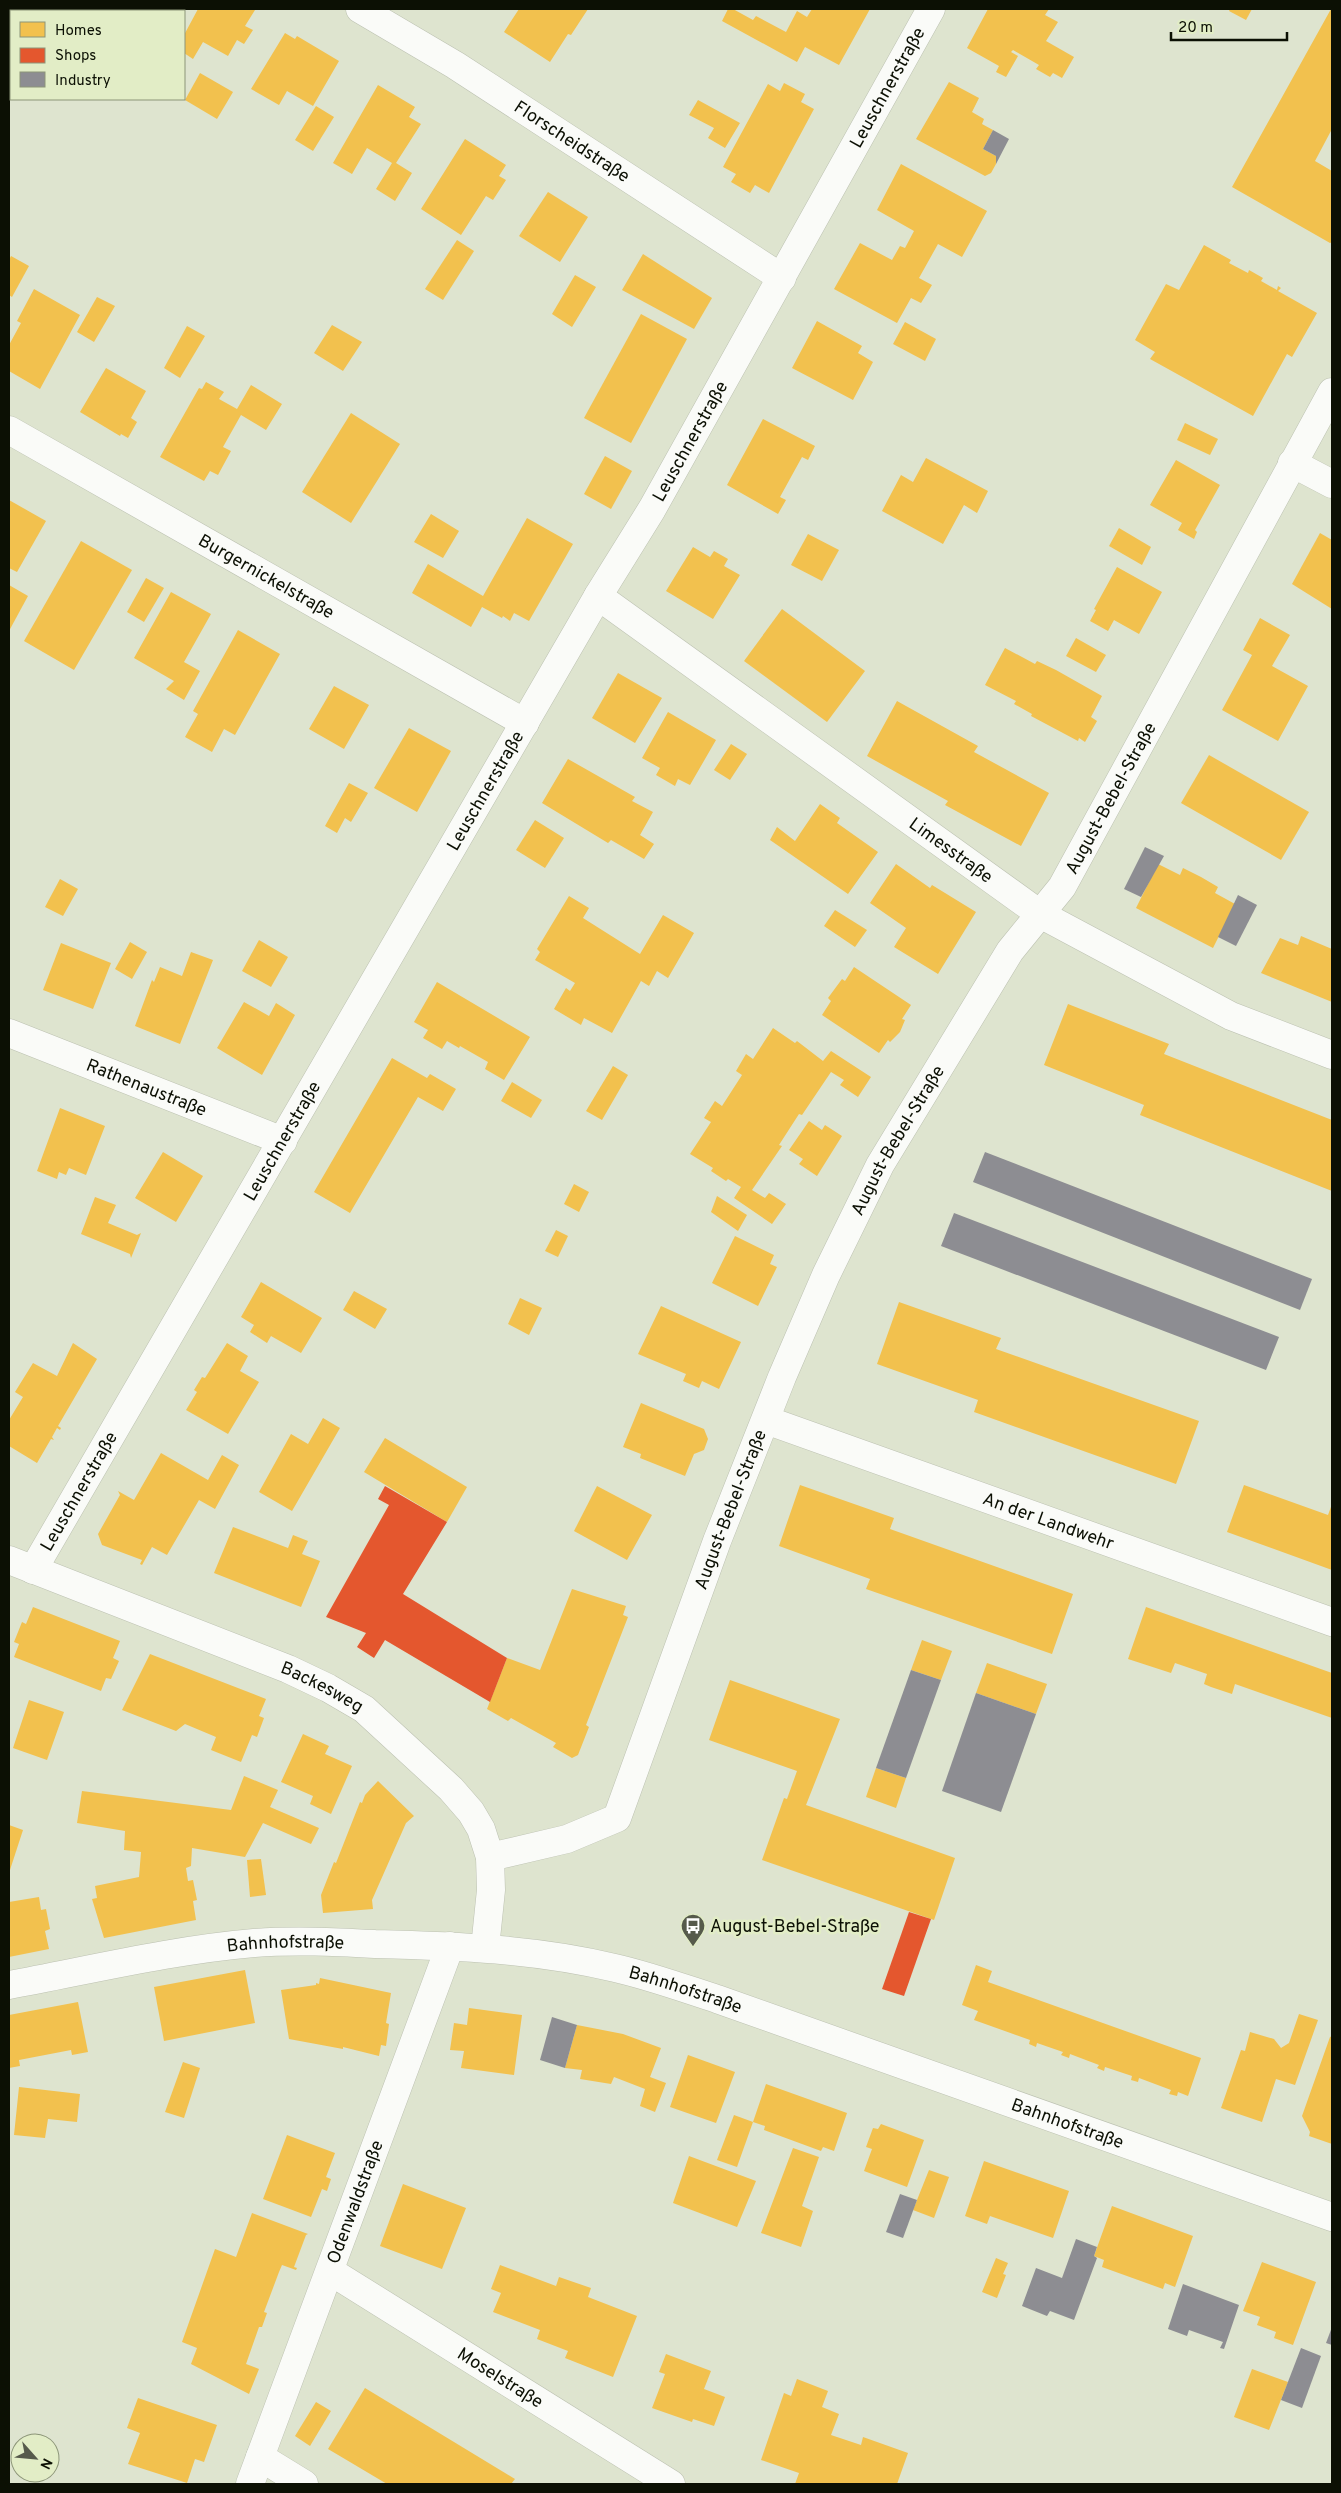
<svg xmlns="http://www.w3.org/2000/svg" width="1341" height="2493" font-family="Overpass,sans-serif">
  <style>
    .homes { fill: #f2c14e }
    .shops { fill: #e4572e }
    .industry { fill: #8d8d92 }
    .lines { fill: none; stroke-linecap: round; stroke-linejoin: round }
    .minor-casing { stroke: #bcc1b1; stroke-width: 29 }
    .minor { stroke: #fafbf8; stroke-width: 28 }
    .labels { text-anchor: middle; stroke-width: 5; stroke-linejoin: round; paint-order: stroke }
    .street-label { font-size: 18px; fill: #0c1004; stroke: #e2edc6 }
    .poi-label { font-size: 18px; fill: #0c1004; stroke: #e2edc6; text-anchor: start }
  </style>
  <rect width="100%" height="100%" fill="#dee4cf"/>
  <!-- homes -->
  <g class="homes">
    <polygon points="14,9 51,9 49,11 13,11"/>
    <polygon points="198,9 252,9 255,10 245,26 253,30 244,44 237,40 228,56 203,42 193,59 184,53 184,35"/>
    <polygon points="519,9 588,9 571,35 568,34 550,62 504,32"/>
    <polygon points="728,9 733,9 753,20 756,16 786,32 797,11 807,17 812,9 870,9 839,65 805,47 797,62 722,21"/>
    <polygon points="988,9 1049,9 1045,15 1058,22 1046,41 1074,57 1062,78 1053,73 1050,77 1036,69 1039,65 1013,50 1011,52 1018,56 1006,77 996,72 999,66 967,48"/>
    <polygon points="1230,9 1252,9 1246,20 1229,11"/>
    <polygon points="1331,9 1332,129 1315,161 1332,171 1332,242 1330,243 1232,187"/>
    <polygon points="285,33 295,39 297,36 339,61 313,106 287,91 279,105 251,89"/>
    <polygon points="200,73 233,92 217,119 185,100"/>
    <polygon points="949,82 979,98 972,112 984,119 982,124 993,130 983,149 996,156 996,164 991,173 985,176 916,139"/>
    <polygon points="784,83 805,94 801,102 814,109 769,193 755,185 750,193 731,182 736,174 723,167 768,84 780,91"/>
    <polygon points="378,85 415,107 409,117 421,124 396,163 412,173 395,201 376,189 392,163 367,148 352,174 333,163"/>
    <polygon points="698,100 740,123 725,148 708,138 714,128 689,115"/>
    <polygon points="316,106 334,117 313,151 295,140"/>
    <polygon points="465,139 506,165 499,176 506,180 493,200 486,196 461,235 421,209"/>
    <polygon points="901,164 987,211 962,257 938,244 919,278 932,285 921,303 911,298 897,323 834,289 860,243 892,260 900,246 905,248 914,231 877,210"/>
    <polygon points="548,192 588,217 560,262 519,236"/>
    <polygon points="457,240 474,251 443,300 425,289"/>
    <polygon points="1204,245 1231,260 1229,263 1248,273 1249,270 1263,278 1261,281 1277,290 1278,286 1281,288 1278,291 1317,313 1292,357 1287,354 1253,416 1150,359 1155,352 1135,340 1166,284 1179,290"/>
    <polygon points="643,254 712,298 694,329 622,290"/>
    <polygon points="11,256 29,266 12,297 9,295 9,260"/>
    <polygon points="575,275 596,287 572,327 552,314"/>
    <polygon points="34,289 80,315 40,389 9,371 9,345 21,323 17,321"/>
    <polygon points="97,297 115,306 94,342 77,332"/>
    <polygon points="641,314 687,339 631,443 584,418"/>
    <polygon points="817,321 862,346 858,353 873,362 853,400 792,368"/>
    <polygon points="905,322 936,339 925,361 893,344"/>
    <polygon points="332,325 362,342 343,371 314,353"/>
    <polygon points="187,326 205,336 180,378 164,368"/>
    <polygon points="106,368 146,391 131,418 137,422 128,438 121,434 120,436 80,412"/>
    <polygon points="206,382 224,392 219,399 237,409 251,385 282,404 266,430 241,415 223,447 231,451 218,475 210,471 204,481 160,457 199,388 202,389"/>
    <polygon points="351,413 400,444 351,523 302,492"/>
    <polygon points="763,419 815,446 808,460 802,457 780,497 786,500 778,514 727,485"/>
    <polygon points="1185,423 1218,439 1210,455 1177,440"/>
    <polygon points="605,456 632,471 611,509 584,494"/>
    <polygon points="926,458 988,491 977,513 964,505 943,544 882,511 901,475 913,482"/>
    <polygon points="1176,460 1220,485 1195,530 1197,532 1194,539 1178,530 1182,523 1150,505"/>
    <polygon points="9,500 46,521 17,572 9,568"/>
    <polygon points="431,514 459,531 443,558 414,542"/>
    <polygon points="527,518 573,544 529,621 514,613 510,621 503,616 502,618 482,607 471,627 412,593 428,564 483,596"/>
    <polygon points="1119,528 1151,547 1142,565 1109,546"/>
    <polygon points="1320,533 1332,540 1332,609 1292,584"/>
    <polygon points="808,534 839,550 822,581 791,565"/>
    <polygon points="81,541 132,570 74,670 24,641"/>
    <polygon points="693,547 710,557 714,551 728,559 724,566 740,575 713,619 666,591"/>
    <polygon points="1117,567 1162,592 1139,634 1114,620 1108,631 1090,621 1096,610 1094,609"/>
    <polygon points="146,578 164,588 144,622 127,612"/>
    <polygon points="9,585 28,596 9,631"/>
    <polygon points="171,592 211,614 184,662 200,671 184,700 166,689 174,681 134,658"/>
    <polygon points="782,609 865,671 827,722 744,661"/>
    <polygon points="1260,618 1290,635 1272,666 1308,686 1278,741 1222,710 1252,655 1243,650"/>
    <polygon points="238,630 280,654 235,735 224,729 212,752 185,737 198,714 193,711"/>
    <polygon points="1076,638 1106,655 1096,672 1066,656"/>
    <polygon points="1005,648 1035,664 1037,661 1056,670 1102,696 1091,717 1097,721 1085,742 1079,738 1078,741 1031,716 1032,714 1014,704 1016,701 985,685"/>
    <polygon points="618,673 662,698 635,743 592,718"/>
    <polygon points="334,686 369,705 344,749 309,729"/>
    <polygon points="897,701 978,746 974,752 1049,793 1021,846 945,805 948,801 867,756"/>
    <polygon points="668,712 716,740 690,785 678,779 675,786 656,775 660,768 642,758"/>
    <polygon points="409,728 451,751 417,812 374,788"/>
    <polygon points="731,744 747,754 730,780 714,770"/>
    <polygon points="1209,755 1309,812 1281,860 1181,803"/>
    <polygon points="568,759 635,797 632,801 653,812 640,835 654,844 644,859 611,840 608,843 542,803"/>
    <polygon points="349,783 368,793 351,822 345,818 337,833 325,826"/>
    <polygon points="820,804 840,818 837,823 878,852 848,894 770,840 777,827 795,841"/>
    <polygon points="535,820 564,838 545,868 516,850"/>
    <polygon points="896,864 930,888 932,885 976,912 938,974 894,947 906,928 870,903"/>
    <polygon points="1158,864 1180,875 1183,868 1201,877 1218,887 1215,893 1235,904 1213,948 1136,908"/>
    <polygon points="60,879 78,889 63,916 45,907"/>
    <polygon points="569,896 589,908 583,918 640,954 663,915 694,933 668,978 657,971 649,986 641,981 612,1033 584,1018 581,1025 554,1009 566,988 570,991 575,983 535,960 540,952 537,949"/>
    <polygon points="835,910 867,930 855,947 824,926"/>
    <polygon points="1301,936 1332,949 1332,1002 1261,973 1280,938 1298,945"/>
    <polygon points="259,940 288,957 271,987 242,971"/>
    <polygon points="130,942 147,952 132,979 115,969"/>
    <polygon points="61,943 111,963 93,1009 43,990"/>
    <polygon points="191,952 213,960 180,1044 135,1026 152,980 154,982 160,967 182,976"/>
    <polygon points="854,967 911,1005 902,1019 905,1020 900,1032 890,1042 888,1040 879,1053 822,1015 831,1001 828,998 842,979 845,981"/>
    <polygon points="437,982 530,1037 504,1080 485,1069 488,1062 460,1046 459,1048 447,1041 442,1049 423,1038 428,1030 414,1022"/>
    <polygon points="244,1002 269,1016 276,1003 295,1015 262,1075 217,1048"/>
    <polygon points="1068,1004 1169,1044 1164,1054 1332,1120 1332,1191 1140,1115 1144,1105 1044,1065"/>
    <polygon points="773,1028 795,1043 797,1041 823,1061 831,1051 871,1077 858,1097 840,1085 844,1080 831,1072 802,1115 799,1114 779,1145 782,1146 752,1190 765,1198 769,1193 786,1204 772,1224 734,1198 741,1187 728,1179 726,1181 711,1171 713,1168 690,1154 711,1122 704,1118 715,1101 722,1106 742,1075 736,1071 746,1054 753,1059"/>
    <polygon points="392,1058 427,1078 430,1074 456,1089 443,1111 418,1097 350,1213 314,1192"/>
    <polygon points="613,1066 628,1075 602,1120 586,1111"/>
    <polygon points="512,1082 542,1100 531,1118 501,1101"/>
    <polygon points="60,1108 105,1126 86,1175 69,1168 66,1175 59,1172 57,1179 37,1171"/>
    <polygon points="809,1121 822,1130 825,1125 842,1136 817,1176 799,1164 803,1159 789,1150"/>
    <polygon points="163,1152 203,1176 176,1222 135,1198"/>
    <polygon points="574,1184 589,1192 579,1212 564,1204"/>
    <polygon points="717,1196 747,1215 738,1231 711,1212"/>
    <polygon points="95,1197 116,1205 108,1223 137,1235 141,1233 131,1258 130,1254 81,1234"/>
    <polygon points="556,1230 568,1236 558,1257 545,1251"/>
    <polygon points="735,1236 774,1255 770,1264 777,1267 758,1306 712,1283"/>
    <polygon points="261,1282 322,1318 301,1353 271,1336 267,1343 250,1332 254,1325 241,1317"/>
    <polygon points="354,1291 387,1309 375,1329 343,1310"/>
    <polygon points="520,1298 542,1308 529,1335 508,1324"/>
    <polygon points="899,1302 1001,1338 996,1349 1199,1421 1176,1484 974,1412 978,1400 877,1364"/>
    <polygon points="661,1306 741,1342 719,1389 702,1381 699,1388 683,1381 686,1374 638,1354"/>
    <polygon points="73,1343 97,1359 58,1426 61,1428 60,1430 57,1428 52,1437 54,1440 51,1439 37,1463 9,1446 9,1420 23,1397 15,1392 33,1363 57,1376"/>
    <polygon points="227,1343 248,1356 240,1371 259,1382 228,1434 186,1410 197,1392 194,1390 202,1377 205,1378"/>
    <polygon points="641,1403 704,1429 708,1439 704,1450 694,1454 685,1476 640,1458 641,1454 623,1447"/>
    <polygon points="323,1418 340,1428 292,1511 259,1492 291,1434 308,1444"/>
    <polygon points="385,1438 467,1487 447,1522 364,1472"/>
    <polygon points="161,1453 208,1480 222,1455 239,1465 215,1509 199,1500 167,1555 152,1547 142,1565 140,1564 142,1560 102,1545 98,1534 120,1495 118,1491 134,1500"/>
    <polygon points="800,1485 894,1518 890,1529 1073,1594 1052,1654 866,1589 870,1579 779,1546"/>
    <polygon points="1244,1485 1328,1515 1332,1504 1332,1570 1227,1532"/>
    <polygon points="597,1486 652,1515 627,1560 574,1531"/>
    <polygon points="233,1527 288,1548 293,1535 308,1541 302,1554 320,1561 301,1607 214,1573"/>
    <polygon points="572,1589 626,1606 623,1615 628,1617 586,1725 589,1727 578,1755 572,1758 553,1747 556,1743 511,1718 508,1721 487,1709 507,1658 540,1670"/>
    <polygon points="33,1607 120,1641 113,1658 119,1661 111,1679 106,1678 101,1691 14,1657 19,1644 14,1642 22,1622 26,1624"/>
    <polygon points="1146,1607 1332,1673 1332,1718 1235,1684 1232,1694 1211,1687 1204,1684 1207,1674 1175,1663 1171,1673 1128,1659"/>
    <polygon points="922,1640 952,1651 941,1680 911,1670"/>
    <polygon points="150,1654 266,1699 259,1716 264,1718 257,1737 252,1735 241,1762 211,1750 216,1737 185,1724 176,1731 122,1710"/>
    <polygon points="987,1663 1047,1684 1036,1714 976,1693"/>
    <polygon points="730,1680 840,1719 806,1805 955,1858 934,1920 762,1860 784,1798 787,1799 797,1771 709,1740"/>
    <polygon points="29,1700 64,1712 47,1760 13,1748"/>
    <polygon points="303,1734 329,1746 325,1754 352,1766 331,1814 310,1804 313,1796 281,1782"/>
    <polygon points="876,1768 906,1778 896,1808 866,1797"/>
    <polygon points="244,1776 278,1790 270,1807 319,1828 311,1844 263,1823 245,1857 192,1848 191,1866 186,1868 188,1881 193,1880 197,1900 193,1901 196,1920 104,1938 92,1899 97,1898 95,1886 139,1877 141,1852 124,1850 125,1831 77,1823 82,1791 231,1810"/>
    <polygon points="378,1781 414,1816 406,1823 372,1900 373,1909 323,1913 321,1895 334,1862 336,1863 360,1802 362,1803 365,1795"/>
    <polygon points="9,1825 23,1830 9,1873"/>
    <polygon points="261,1859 266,1895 250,1897 247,1860"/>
    <polygon points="39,1897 41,1910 46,1909 50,1929 45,1931 49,1949 9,1957 9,1902"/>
    <polygon points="976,1965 992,1971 988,1982 1201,2058 1188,2096 1178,2092 1177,2096 1169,2094 1171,2090 1139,2078 1138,2082 1131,2080 1132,2076 1105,2067 1104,2071 1097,2068 1099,2065 1070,2054 1069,2058 1061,2055 1063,2052 1037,2043 1036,2047 1029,2044 1030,2040 974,2020 978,2011 962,2005"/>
    <polygon points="245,1970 255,2023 164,2041 154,1987"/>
    <polygon points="320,1978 391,1993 386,2023 389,2024 386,2046 381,2045 379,2056 343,2047 343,2049 289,2039 281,1990 316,1985 316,1983 319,1984"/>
    <polygon points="78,2002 88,2052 72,2055 71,2050 19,2060 20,2066 9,2068 9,2015"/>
    <polygon points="469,2008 522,2015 514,2075 461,2068 464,2051 450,2050 454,2023 467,2025"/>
    <polygon points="1299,2014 1318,2020 1295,2085 1276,2079 1262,2122 1221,2108 1241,2050 1245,2051 1250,2032 1274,2039 1281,2048 1289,2043"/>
    <polygon points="577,2025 623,2034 661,2048 650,2077 666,2083 655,2112 640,2106 645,2089 614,2077 611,2084 580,2079 582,2070 565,2068"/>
    <polygon points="1332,2036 1332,2144 1309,2136 1310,2132 1302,2116 1330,2037"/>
    <polygon points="688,2055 735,2072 716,2123 670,2107"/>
    <polygon points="183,2062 200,2068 184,2118 165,2112"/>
    <polygon points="766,2084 847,2113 834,2151 823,2147 821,2151 764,2130 765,2126 753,2122"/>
    <polygon points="19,2087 80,2094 77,2122 48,2119 45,2138 14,2135"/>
    <polygon points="734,2115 753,2122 737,2167 717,2160"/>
    <polygon points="881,2124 924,2140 907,2187 864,2171 872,2149 866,2147 873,2128 878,2129"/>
    <polygon points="287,2135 335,2153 326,2177 331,2179 327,2191 322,2189 311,2217 263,2199"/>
    <polygon points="793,2148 819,2157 802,2206 813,2211 801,2247 761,2233"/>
    <polygon points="689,2156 756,2181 737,2227 673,2203"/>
    <polygon points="984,2161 1069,2191 1053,2238 990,2216 987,2224 965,2216"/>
    <polygon points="929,2170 949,2177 934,2218 913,2210"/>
    <polygon points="403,2184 466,2208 442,2269 380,2246"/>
    <polygon points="1112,2206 1193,2236 1175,2287 1165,2283 1163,2289 1102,2267 1104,2260 1094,2256"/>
    <polygon points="252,2213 308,2234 306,2235 294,2267 297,2268 296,2270 282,2265 279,2272 264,2312 267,2313 262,2327 259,2327 246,2364 259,2369 249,2394 191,2364 197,2348 182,2342 215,2249 236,2257"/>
    <polygon points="996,2258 1008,2263 1003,2274 1006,2275 997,2298 982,2292"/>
    <polygon points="1262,2262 1316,2282 1293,2345 1274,2338 1276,2332 1257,2325 1260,2317 1243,2311"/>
    <polygon points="500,2265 556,2286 559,2277 591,2288 588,2297 637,2316 613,2377 565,2358 568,2351 537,2339 540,2330 493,2312 501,2293 491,2289"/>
    <polygon points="666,2354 711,2371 704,2389 725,2397 714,2426 693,2419 692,2422 652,2408 665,2374 659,2372"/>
    <polygon points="1252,2369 1288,2382 1269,2430 1234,2417"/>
    <polygon points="797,2379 828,2391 822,2407 839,2414 831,2435 861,2445 863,2437 908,2453 897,2484 795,2484 799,2473 761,2460 784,2393 791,2396"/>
    <polygon points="365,2388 515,2479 511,2484 387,2484 328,2449"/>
    <polygon points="138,2398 217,2425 204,2462 195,2459 187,2483 128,2464 140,2433 127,2428"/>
    <polygon points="316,2402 331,2411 310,2446 295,2436"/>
  </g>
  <!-- shops -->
  <g class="shops">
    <polygon points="385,1486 447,1522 403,1594 507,1658 490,1702 385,1640 374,1658 357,1647 366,1633 326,1617 389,1505 378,1499"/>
    <polygon points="909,1912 931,1919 904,1996 882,1989"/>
  </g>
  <!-- industry -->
  <g class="industry">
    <polygon points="993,130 1009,139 996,164 996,156 983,149"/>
    <polygon points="1145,847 1164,856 1141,897 1124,889"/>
    <polygon points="1238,895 1257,905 1236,946 1218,937"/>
    <polygon points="985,1152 1312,1279 1300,1310 973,1182"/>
    <polygon points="954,1213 1279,1337 1266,1370 941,1246"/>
    <polygon points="911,1670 941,1680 906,1778 876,1768"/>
    <polygon points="976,1693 1036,1714 1001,1812 942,1791"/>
    <polygon points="552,2017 577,2025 565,2068 540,2060"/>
    <polygon points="900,2194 917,2200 903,2238 886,2232"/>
    <polygon points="1076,2239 1097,2247 1094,2256 1097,2258 1074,2320 1050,2311 1047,2316 1022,2306 1036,2268 1062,2278"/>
    <polygon points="1183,2284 1239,2305 1224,2349 1220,2348 1223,2342 1189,2330 1187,2336 1168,2329"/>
    <polygon points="1332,2327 1332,2345 1326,2343"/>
    <polygon points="1301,2348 1321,2356 1302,2408 1281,2400"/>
  </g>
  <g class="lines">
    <defs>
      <g id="minor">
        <path id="s1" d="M360,9L455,65L782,278"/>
        <path id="s2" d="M9,430L525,723"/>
        <polyline points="1292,463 1332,484"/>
        <path id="s3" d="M598,596L1040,914L1231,1016L1332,1055"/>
        <path id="s4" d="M9,1033L283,1141"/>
        <path id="s5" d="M766,1420L1332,1622"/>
        <path id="s6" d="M9,1560L288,1669L328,1688L364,1709L451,1789L471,1812L481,1829L490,1857L491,1890L485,1948"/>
        <path id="s7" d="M33,1570L598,596L652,509L931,9"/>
        <path id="s8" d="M490,1857L567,1839L617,1818L717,1541L782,1377L826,1275L880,1165L1010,951L1062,887L1332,392"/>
        <path id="s9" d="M9,1985C90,1970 172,1950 254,1943C295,1940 335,1942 375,1944C456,1946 537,1949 615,1968C650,1976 683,1988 717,1999L1332,2217"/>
        <path id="s10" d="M330,2271L671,2484"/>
        <polyline points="260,2457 304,2484"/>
        <path id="s11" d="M250,2484L450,1946"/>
      </g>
    </defs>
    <!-- minor casing -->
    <use href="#minor" class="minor-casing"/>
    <!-- minor -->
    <use href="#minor" class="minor"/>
  </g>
  <!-- icons -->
  <defs>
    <symbol id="bus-pin" viewBox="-11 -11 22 30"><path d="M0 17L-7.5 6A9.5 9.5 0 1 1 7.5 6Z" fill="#565a4b" stroke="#e2edc6"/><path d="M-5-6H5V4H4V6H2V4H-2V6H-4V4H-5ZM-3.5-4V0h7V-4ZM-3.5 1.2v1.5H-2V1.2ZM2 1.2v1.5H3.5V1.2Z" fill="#fff"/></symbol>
  </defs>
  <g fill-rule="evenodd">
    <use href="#bus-pin" x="679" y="1912" width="28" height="38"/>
  </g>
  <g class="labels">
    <!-- street labels -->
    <g class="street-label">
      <text dy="6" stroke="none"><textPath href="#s7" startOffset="1711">Leuschnerstraße</textPath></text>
      <text dy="6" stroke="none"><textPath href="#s1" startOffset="250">Florscheidstraße</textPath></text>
      <text dy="6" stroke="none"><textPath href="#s7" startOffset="1306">Leuschnerstraße</textPath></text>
      <text dy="6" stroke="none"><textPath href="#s2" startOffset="296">Burgernickelstraße</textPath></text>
      <text dy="6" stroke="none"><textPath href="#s7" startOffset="901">Leuschnerstraße</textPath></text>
      <text dy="6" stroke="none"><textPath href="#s8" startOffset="1272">August-Bebel-Straße</textPath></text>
      <text dy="6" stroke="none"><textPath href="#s3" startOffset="435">Limesstraße</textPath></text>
      <text dy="6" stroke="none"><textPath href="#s4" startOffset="148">Rathenaustraße</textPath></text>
      <text dy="6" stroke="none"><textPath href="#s8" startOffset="868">August-Bebel-Straße</textPath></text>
      <text dy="6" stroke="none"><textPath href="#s7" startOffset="496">Leuschnerstraße</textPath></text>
      <text dy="6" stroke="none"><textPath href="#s7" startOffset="91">Leuschnerstraße</textPath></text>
      <text dy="6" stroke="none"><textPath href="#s8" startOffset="462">August-Bebel-Straße</textPath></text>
      <text dy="6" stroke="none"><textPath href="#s5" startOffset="300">An der Landwehr</textPath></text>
      <text dy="6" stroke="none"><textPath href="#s6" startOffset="338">Backesweg</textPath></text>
      <text dy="6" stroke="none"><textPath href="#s9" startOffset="280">Bahnhofstraße</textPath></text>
      <text dy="6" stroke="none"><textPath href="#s9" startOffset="685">Bahnhofstraße</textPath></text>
      <text dy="6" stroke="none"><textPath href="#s9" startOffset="1090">Bahnhofstraße</textPath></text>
      <text dy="6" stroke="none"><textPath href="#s11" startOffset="301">Odenwaldstraße</textPath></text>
      <text dy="6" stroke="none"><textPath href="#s10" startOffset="201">Moselstraße</textPath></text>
    </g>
    <!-- poi labels -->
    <g class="poi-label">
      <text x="710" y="1932">August-Bebel-Straße</text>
    </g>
  </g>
  <!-- border -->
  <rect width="1341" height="2493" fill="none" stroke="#0c1004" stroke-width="20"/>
  <!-- legend -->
  <rect x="10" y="10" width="175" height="90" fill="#e2edc6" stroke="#8c9578"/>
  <rect x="20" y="22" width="25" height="15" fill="#f2c14e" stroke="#8c9578"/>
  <text x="55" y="35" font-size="15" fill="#0c1004">Homes</text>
  <rect x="20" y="48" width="25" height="15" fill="#e4572e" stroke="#8c9578"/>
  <text x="55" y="60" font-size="15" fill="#0c1004">Shops</text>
  <rect x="20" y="72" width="25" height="15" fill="#8d8d92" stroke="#8c9578"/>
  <text x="55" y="85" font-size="15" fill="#0c1004">Industry</text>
  <!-- north arrow -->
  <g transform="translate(35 2458) rotate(117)"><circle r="24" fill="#e2edc6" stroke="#8c9578"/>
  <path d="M0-4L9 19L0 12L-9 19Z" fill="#565a4b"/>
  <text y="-8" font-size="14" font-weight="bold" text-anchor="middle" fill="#0c1004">N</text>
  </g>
  <!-- scale -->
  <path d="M1171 32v8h116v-8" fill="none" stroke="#0c1004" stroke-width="2.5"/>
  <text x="1178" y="32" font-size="15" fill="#0c1004" stroke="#e2edc6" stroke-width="4" paint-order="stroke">20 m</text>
</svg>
